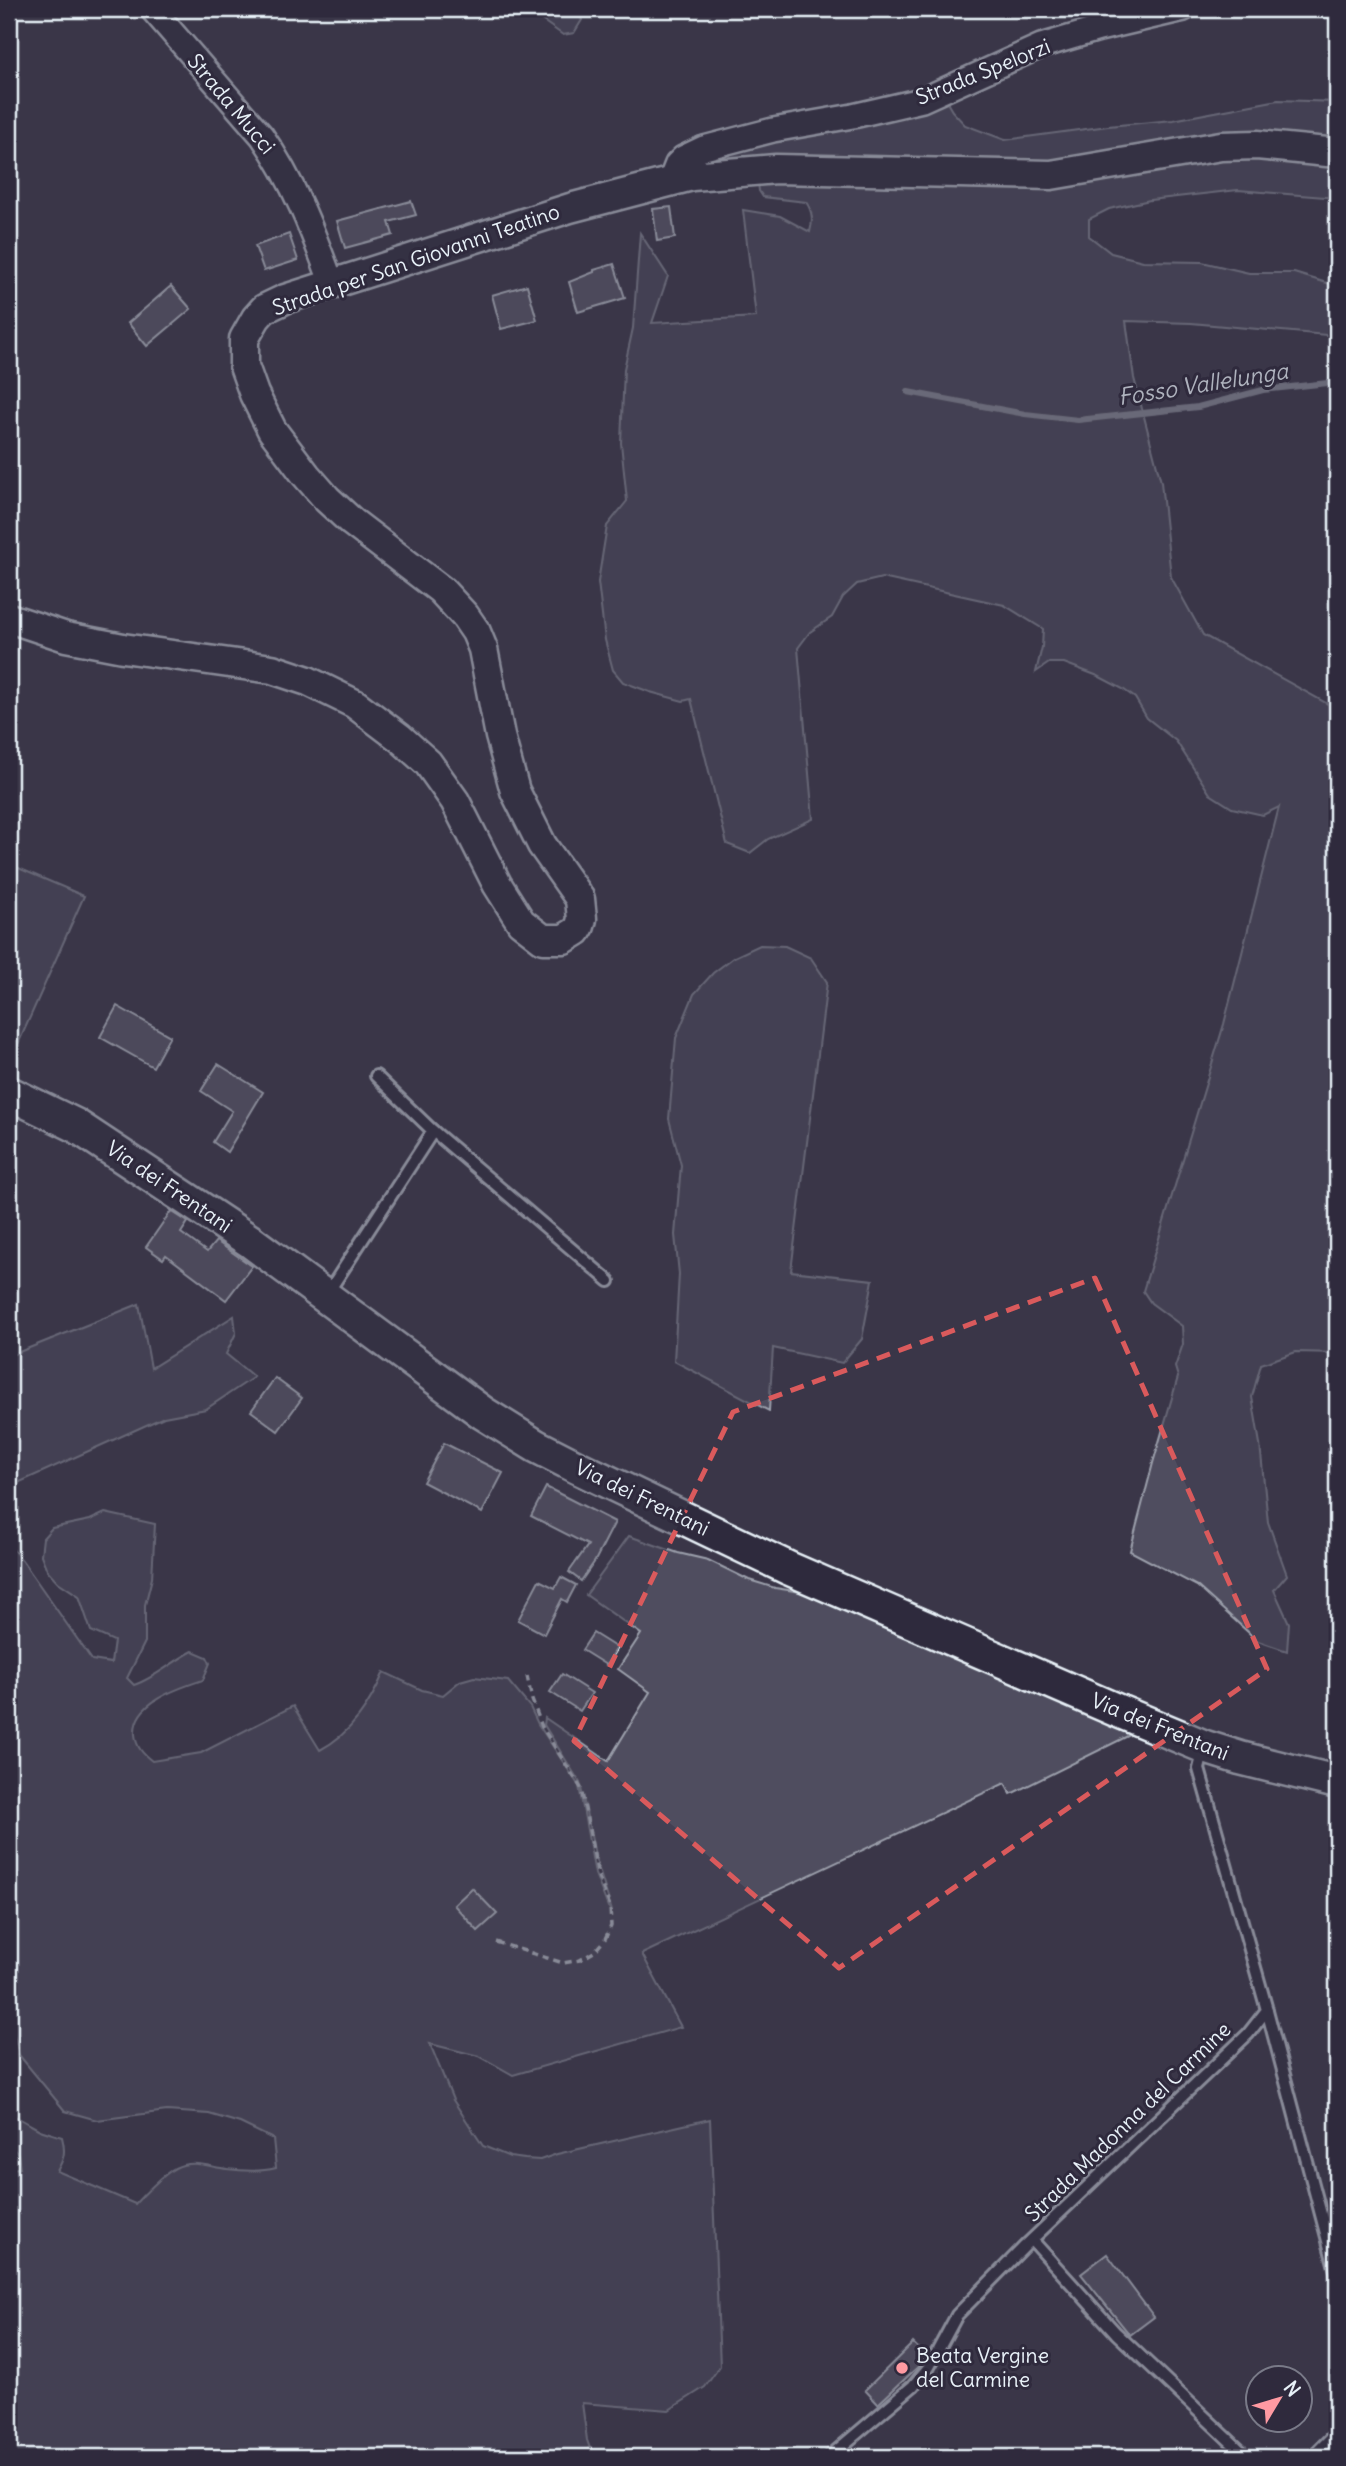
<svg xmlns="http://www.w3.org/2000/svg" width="1346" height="2466" font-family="Delius,sans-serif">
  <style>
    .green { fill: #504e5f; stroke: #9ca0ac; stroke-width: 2 }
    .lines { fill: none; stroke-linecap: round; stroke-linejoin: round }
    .stream { stroke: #a2a6b1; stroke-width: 6 }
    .building { fill: #636171; stroke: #e8f1f8; stroke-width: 2 }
    .service-casing { stroke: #e8f1f8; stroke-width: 16 }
    .minor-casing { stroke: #e8f1f8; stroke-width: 28 }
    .tertiary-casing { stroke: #e8f1f8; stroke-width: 33 }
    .secondary-casing { stroke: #e8f1f8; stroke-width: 37 }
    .path { stroke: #e8f1f8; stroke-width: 3.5; stroke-dasharray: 7 5; stroke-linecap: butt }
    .service { stroke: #2f2a3d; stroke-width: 10 }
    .minor { stroke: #2f2a3d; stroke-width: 23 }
    .tertiary { stroke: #2f2a3d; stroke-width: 28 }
    .secondary { stroke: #2f2a3d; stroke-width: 32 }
    .marked { fill: none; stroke: #da5a5c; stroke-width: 5; stroke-dasharray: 14 9; stroke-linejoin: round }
    .poi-dot { fill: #ff9aa2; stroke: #2f2a3d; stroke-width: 2.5 }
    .labels { text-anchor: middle; stroke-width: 6; stroke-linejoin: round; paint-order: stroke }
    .street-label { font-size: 21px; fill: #e8f1f8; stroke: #2f2a3d }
    .poi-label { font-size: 21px; fill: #e8f1f8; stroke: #2f2a3d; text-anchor: start }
    .water-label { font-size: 23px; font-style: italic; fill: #aeb2bd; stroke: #2f2a3d }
  </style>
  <rect width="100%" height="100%" fill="#3a3648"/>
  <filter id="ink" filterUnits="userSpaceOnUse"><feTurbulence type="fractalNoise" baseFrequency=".0143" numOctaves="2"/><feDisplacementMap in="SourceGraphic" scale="14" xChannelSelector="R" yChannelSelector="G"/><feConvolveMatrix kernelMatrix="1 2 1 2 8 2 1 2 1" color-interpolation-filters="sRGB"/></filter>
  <g filter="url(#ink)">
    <!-- green -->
    <g class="green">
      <polygon points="526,9 577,9 582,20 574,33 563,35"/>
      <polygon points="945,99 952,111 965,125 1005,140 1108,126 1173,120 1278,100 1337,102 1337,142 1087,165 714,168 723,153"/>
      <path d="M1237,154L1337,160V198L1238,190L1150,200L1109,209L1089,219V236L1111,253L1143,261L1202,262L1249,273H1294L1337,286V336L1191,323L1126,321L1134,378L1161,482L1171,577L1203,635L1337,709V1353L1296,1352L1261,1364L1252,1397L1260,1444L1268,1522L1287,1575L1274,1590L1289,1623L1287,1651L1258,1641L1197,1586L1130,1551L1153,1463L1178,1377L1175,1367L1183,1344L1182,1326L1151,1303L1143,1291L1224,1024L1279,807L1263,815L1232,808L1210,794L1176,741L1147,718L1135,698L1123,689L1098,676L1064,663H1049L1036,672L1042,647L1043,629L1004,605L882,578L857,584L843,597L832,617L810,632L798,648L813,819L768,839L750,853L727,844L691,699L683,701L650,692L623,682L613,670L605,640L598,582L607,526L627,501L621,443L624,369L633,328L640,233L668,276L652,323L756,317L743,210L780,216L810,232C813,221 813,212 806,202L763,197L759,191L758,182Z"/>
      <polygon points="9,864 84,896 15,1051 9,1048"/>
      <polygon points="760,945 785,946 811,958 827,982 791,1271 873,1280 862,1339 842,1363 773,1348 769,1411 674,1361 679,1274 675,1235 681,1165 669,1119 676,1038 694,994 713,973 734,957"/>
      <polygon points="139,1304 151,1368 234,1316 236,1333 226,1354 254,1377 206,1409 164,1417 9,1487 9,1356"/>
      <path d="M105,1513L155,1524L152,1578L145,1605V1642L127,1678L134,1685C155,1678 173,1661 193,1651L207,1657L210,1663L203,1680C179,1688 133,1702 135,1734C136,1747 143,1754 152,1761L201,1753L293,1706L320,1750C352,1733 370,1704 384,1672L422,1690L443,1695L460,1681L474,1677L508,1681L530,1707L538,1724L579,1786L595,1874L608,1907L612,1911L596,1860L580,1783L544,1725L545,1718L608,1761L650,1692L618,1669L641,1634L586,1595L629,1536L678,1553L708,1560L749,1580L775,1588L814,1594L1138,1731L1011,1794L1005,1783L642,1954L681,2027L513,2075L479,2056L430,2044L453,2100L483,2146L510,2157L525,2159L540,2160L557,2154L710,2119L720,2366L705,2387L669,2410L582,2403L587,2440L593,2457H9V2169L20,2168L18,2154L9,2144V2113L40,2130L62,2137C66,2152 64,2159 57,2171L135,2204C143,2195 165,2173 175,2168C193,2159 209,2167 227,2169C242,2171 261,2172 276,2168L273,2139L240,2123L209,2114L167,2111L97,2120L65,2111L19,2055L9,2014V1545L22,1560L92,1660L111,1663L114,1641L91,1631L79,1596L58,1582L47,1570L41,1555L43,1538L52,1528L90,1520Z"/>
    </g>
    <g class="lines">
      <!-- stream -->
      <polyline class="stream" points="908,392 1025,414 1078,420 1198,407 1263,390 1337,382"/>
    </g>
    <!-- building -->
    <g class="building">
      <polygon points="411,201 416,215 389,222 393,235 345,248 337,221"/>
      <polygon points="671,207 675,238 657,241 653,209"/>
      <polygon points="289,234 298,260 264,271 255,246"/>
      <polygon points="614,264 625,298 578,312 569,282 594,272 594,270"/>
      <polygon points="527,285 537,320 501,329 492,295"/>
      <polygon points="171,286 191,309 147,346 128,323"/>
      <polygon points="117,1006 170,1036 153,1067 100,1037"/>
      <polygon points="218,1064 263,1092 227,1152 213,1142 232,1111 201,1091"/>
      <polygon points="171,1211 188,1222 181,1233 207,1252 216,1241 252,1266 226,1300 166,1255 163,1259 146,1247"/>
      <polygon points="275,1378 302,1398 278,1431 251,1411"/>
      <polygon points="444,1443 503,1473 482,1513 423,1482"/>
      <polygon points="546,1487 615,1522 595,1561 581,1581 569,1572 588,1545 531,1516"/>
      <polygon points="561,1577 576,1585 567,1602 562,1599 544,1634 518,1620 539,1580 555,1588"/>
      <polygon points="593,1633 617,1648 606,1665 582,1650"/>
      <polygon points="562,1674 592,1693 580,1711 550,1692"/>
      <polygon points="472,1888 497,1914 478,1931 454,1905"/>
      <polygon points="1107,2254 1154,2317 1130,2335 1081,2274"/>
      <polygon points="913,2343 926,2356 922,2363 878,2404 865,2390"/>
    </g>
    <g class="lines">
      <defs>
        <g id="service">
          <polyline points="376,1076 433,1131"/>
          <polyline points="327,1294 433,1131 609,1281"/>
          <polyline points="1267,2010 1337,2275"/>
          <polyline points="1032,2240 1116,2333 1247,2457"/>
          <polyline points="829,2457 913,2386 929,2367 957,2315 1025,2246 1248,2034 1267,2010 1199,1769 1204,1749"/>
          <polyline points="1312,2457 1337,2432"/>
        </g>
        <g id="minor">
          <path d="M152,9L262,136C294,182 313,232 332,284"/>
          <polyline points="671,179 677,164 683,158 704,148 773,130 853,116 922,100 1041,46 1099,29 1184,9"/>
        </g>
        <polyline id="tertiary" points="9,618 66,637 123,648 272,669 308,681 355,704 400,738 428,763 455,801 497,884 521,922 543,939 564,939 577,931 580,926 582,919 580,899 542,845 515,791 500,736 483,649 476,632 465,616 441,590 352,522 327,499 306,475 272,430 254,394 244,366 244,339 256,318 264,309 285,299 332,284 570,208 692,176 776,169 1051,175 1221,146 1257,145 1337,153"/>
        <polyline id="secondary" points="9,1093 75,1125 250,1241 483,1413 536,1446 577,1467 788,1568 1116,1710 1205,1747 1240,1758 1337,1782"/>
      </defs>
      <!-- service casing -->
      <use href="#service" class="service-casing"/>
      <!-- minor casing -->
      <use href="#minor" class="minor-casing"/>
      <!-- tertiary casing -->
      <use href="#tertiary" class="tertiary-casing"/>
      <!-- secondary casing -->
      <use href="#secondary" class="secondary-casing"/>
      <!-- path -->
      <polyline class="path" points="496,1942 563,1963 580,1960 594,1952 605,1939 611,1926 610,1906 598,1876 581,1788 542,1727 532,1700 527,1676"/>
      <!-- service -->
      <use href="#service" class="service"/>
      <!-- minor -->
      <use href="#minor" class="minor"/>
      <!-- tertiary -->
      <use href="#tertiary" class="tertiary"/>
      <!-- secondary -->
      <use href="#secondary" class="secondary"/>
    </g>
  </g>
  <!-- marked area -->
  <path d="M0 0H1346V2466H0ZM1095,1278L1267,1669L839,1968L574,1741L733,1412Z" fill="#3a3648" fill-opacity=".55" fill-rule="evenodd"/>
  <path class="marked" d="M1095,1278L1267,1669L839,1968L574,1741L733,1412Z"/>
  <!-- markers -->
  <circle class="poi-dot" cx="902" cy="2368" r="7"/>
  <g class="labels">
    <!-- street labels -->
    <g class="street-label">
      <text transform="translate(983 72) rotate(-22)" y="7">Strada Spelorzi</text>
      <text transform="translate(231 104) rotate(50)" y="7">Strada Mucci</text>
      <text transform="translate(416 260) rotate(-19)" y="7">Strada per San Giovanni Teatino</text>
      <text transform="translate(169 1187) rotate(34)" y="7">Via dei Frentani</text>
      <text transform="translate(642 1498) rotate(26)" y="7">Via dei Frentani</text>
      <text transform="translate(1160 1727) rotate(22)" y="7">Via dei Frentani</text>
      <text transform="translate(1128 2122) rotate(-44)" y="7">Strada Madonna del Carmine</text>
    </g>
    <!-- poi labels -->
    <g class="poi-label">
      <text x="916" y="2363">Beata Vergine<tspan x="916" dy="24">del Carmine</tspan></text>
    </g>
    <!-- water labels -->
    <g class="water-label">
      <text transform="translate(1203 384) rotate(-9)" y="8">Fosso Vallelunga</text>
    </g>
  </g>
  <!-- margin -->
  <rect width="1346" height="2466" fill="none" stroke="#2f2a3d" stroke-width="35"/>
  <rect x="18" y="18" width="1311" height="2431" fill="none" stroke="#e8f1f8" stroke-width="2.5" filter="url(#ink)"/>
  <!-- north arrow -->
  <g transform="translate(1279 2399) rotate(52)"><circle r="33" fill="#2f2a3d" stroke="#797a88" stroke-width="2"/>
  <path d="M0-5L12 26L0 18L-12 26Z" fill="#ff9aa2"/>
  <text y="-10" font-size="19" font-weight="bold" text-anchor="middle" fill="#e8f1f8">N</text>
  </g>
</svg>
